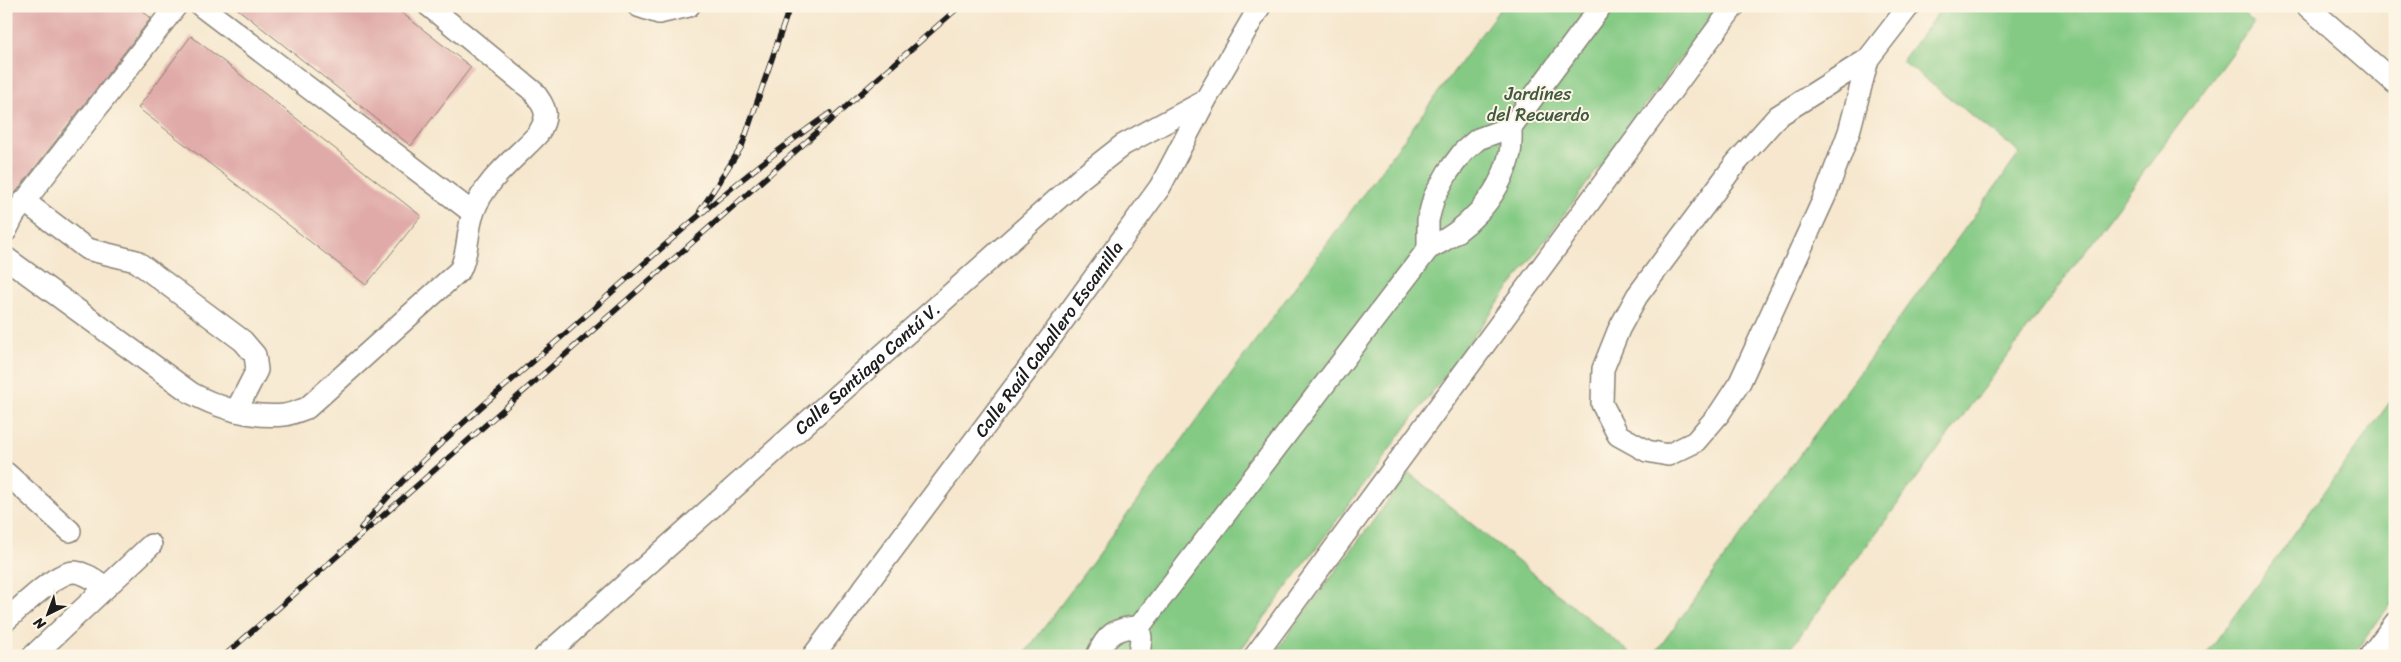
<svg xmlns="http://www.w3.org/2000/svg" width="2401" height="662" font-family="Sriracha,sans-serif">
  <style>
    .green { fill: #84ca84; stroke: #507350 }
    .building { fill: #e0aaa9 }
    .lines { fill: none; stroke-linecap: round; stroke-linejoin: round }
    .minor-casing { stroke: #898275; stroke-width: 24 }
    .minor { stroke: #fff; stroke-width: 21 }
    .rail-casing { stroke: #1c1c1c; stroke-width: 5.5 }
    .rail { stroke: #fcf5e5; stroke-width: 4; stroke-dasharray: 11; stroke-linecap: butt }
    .labels { text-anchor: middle; stroke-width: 4; stroke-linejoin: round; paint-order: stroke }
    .park-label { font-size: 18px; fill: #405940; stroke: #fcf5e5 }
    .street-label { font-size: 18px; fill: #1c1c1c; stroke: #fcf5e5 }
  </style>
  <rect width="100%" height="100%" fill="#fcf5e5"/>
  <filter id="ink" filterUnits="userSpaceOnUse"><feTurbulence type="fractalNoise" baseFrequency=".02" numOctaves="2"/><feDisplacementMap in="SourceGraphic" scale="10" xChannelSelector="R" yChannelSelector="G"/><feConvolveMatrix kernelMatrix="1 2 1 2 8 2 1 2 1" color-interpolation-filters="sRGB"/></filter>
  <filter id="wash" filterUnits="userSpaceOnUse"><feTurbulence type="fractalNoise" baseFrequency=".0096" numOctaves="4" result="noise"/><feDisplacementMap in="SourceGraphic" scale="20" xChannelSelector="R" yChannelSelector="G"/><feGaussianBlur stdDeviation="1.12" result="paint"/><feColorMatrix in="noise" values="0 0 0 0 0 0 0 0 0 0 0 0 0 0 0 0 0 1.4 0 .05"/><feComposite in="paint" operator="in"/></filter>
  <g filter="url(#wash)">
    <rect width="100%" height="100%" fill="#f6e7ce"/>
    <!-- green -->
    <g class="green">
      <polygon points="1502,6 1719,6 1236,656 1023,656"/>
      <polygon points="1943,6 2237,6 2254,23 1785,656 1653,656 2020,153 1902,61"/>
      <polygon points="2395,395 2395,598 2352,656 2205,656"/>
      <polygon points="1409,473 1634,656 1272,656"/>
    </g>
    <g id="blocks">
      <!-- building -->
      <g class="building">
        <polygon points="6,6 136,6 151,18 6,205"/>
        <polygon points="234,6 393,6 471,67 411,146"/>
        <polygon points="191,36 421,216 366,285 138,108"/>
      </g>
    </g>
  </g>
  <g filter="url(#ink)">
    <use href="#blocks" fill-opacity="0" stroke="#898275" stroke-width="1"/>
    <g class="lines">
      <defs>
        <g id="minor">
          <polyline points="201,6 473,213"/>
          <polyline points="638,6 659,13 689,6"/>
          <polyline points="2307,6 2395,83"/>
          <polyline points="1868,59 1849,132 1825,196 1740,382 1719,414 1695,442 1668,455 1647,451 1618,435 1602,404 1603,369 1619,329 1637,296 1736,163 1778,116 1868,59 1909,6"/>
          <polyline points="24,201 87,249 136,261 243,341 255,355 257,370 236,411"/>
          <polyline points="6,231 14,215 176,6"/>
          <polyline points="1428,249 1428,220 1434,197 1448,172 1463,152 1478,139 1511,127 1601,6"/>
          <path d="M6,258L191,393C219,408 252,418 284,415C292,414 300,410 307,408L460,270C470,249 466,231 474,211C485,180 517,157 538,134C550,115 546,109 534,92L429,6"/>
          <polyline points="6,473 70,531"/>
          <path d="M6,620C21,608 56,571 75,572C87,573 96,581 106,587"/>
          <polyline points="33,656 151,545"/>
          <path id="s1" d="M545,656L1081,178L1123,145L1205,101"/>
          <path id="s2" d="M813,656L1028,369L1160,187L1205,101L1260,6"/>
          <path d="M1097,656C1106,635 1116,627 1139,627"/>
          <path d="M1139,656L1141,638L1139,627L1428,249C1466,231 1498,199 1509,157C1512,148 1511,136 1511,127"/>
          <polyline points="1255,656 1734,6"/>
          <polyline points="2370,656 2395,623"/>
        </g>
      </defs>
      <!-- minor casing -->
      <use href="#minor" class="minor-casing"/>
      <!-- minor -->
      <use href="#minor" class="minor"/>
      <defs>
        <g id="rail">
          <polyline points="700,211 742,146 790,6"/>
          <path d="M361,528C421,455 495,395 566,333C652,257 736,178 830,113"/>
          <polyline points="224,656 960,6"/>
        </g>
      </defs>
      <!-- rail casing -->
      <use href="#rail" class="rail-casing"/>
      <!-- rail -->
      <use href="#rail" class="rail"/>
    </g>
  </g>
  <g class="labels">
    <!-- park labels -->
    <g class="park-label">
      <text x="1538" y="100">Jardínes<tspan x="1538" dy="21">del Recuerdo</tspan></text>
    </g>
    <!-- street labels -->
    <g class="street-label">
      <text dy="6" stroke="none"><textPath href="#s2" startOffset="395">Calle Raúl Caballero Escamilla</textPath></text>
      <text dy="6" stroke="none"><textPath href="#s1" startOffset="432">Calle Santiago Cantú V.</textPath></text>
    </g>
  </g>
  <!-- margin -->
  <rect width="2401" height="662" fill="none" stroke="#fcf5e5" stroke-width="25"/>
  <!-- north arrow -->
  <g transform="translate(48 614) rotate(222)" stroke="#fcf5e5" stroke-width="4" paint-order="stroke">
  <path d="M0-4L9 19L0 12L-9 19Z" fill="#1c1c1c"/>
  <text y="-8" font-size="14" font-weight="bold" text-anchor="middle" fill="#1c1c1c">N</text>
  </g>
</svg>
